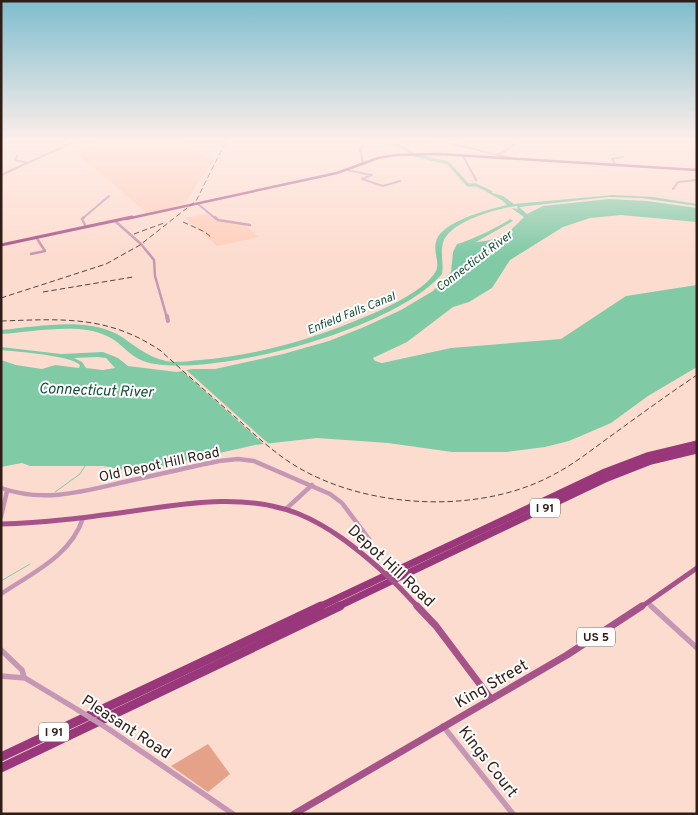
<svg xmlns="http://www.w3.org/2000/svg" width="698" height="815" font-family="Overpass,sans-serif">
  <style>
    .built { fill: #ffcebb }
    .green { fill: #e5a288 }
    .water { fill: #80caa6; fill-rule: evenodd }
    .pier { fill: #fddcd0 }
    .lines { fill: none; stroke-linecap: round; stroke-linejoin: round }
    .stream { stroke: #80caa6; stroke-width: 1 }
    .river { stroke: #80caa6; stroke-width: 3 }
    .minor-far4 { stroke: #c697b4; stroke-width: 2 }
    .minor-far3 { stroke: #c697b4; stroke-width: 2.5 }
    .minor-far2 { stroke: #c697b4; stroke-width: 4 }
    .minor-far1 { stroke: #c697b4; stroke-width: 4.5 }
    .minor { stroke: #c697b4; stroke-width: 5.5 }
    .major-far3 { stroke: #a6538a; stroke-width: 2.5 }
    .major-far2 { stroke: #a6538a; stroke-width: 3 }
    .major-far1 { stroke: #a6538a; stroke-width: 5 }
    .major { stroke: #a6538a; stroke-width: 7 }
    .highway-far1 { stroke: #99377b; stroke-width: 7 }
    .highway { stroke: #99377b; stroke-width: 9 }
    .rail { stroke: #574138; stroke-width: 1; stroke-dasharray: 5.5 3; stroke-linecap: butt }
    .minor-bridge { stroke: #c697b4; stroke-width: 5.5 }
    .major-bridge { stroke: #a6538a; stroke-width: 5 }
    .labels { text-anchor: middle; stroke-width: 4; stroke-linejoin: round; paint-order: stroke }
    .far-water-label { font-size: 12px; font-style: italic; fill: #134e36; stroke: #fff }
    .shield { fill: #fff; stroke: #6e615b; stroke-width: 1 }
    .shield-label { font-size: 12px; font-weight: bold; fill: #301d15 }
    .street-label { font-size: 14px; fill: #301d15; stroke: #fff }
    .water-label { font-size: 15px; font-style: italic; fill: #134e36; stroke: #fff }
    .near-street-label { font-size: 16px; fill: #301d15; stroke: #fff }
  </style>
  <rect width="100%" height="100%" fill="#fddcd0"/>
  <!-- built -->
  <g class="built">
    <polygon points="104,141 178,141 213,161 183,206 148,214 76,153"/>
    <polygon points="208,214 218,221 243,224 259,237 217,246 185,218"/>
  </g>
  <!-- green -->
  <polygon class="green" points="208,744 230,774 208,792 171,766"/>
  <!-- water -->
  <path class="water" d="M485,191L503,196L514,204L613,195L653,197L697,204V206L641,198L608,197L519,207L527,214L543,206L609,199L647,201L697,208V222L621,215L590,218L563,227L510,260L492,288L469,302L453,307L407,342L373,358L375,361L382,363L451,348L561,339L626,296L697,285V367L648,396L611,423L569,441L545,447L507,452H452L388,443L317,438L255,445L162,466L129,471L103,466H30L22,463L1,467V360L16,365L42,369L55,365L79,368L80,365C70,355 18,352 1,350V347L61,354L103,352L118,358L128,366L177,372L192,369H215L283,354L329,341L364,327L401,310L433,291L451,272L453,252L457,244C467,242 501,226 510,219L513,221L476,242C499,241 509,233 524,217L511,208L518,209L517,206C500,208 449,221 443,243C440,253 444,264 442,274C396,328 224,375 155,364C129,360 126,345 107,336C79,322 32,332 1,334V330C38,327 82,317 117,334C134,344 146,357 166,361C177,363 189,361 200,360C250,356 303,342 350,323C373,314 424,293 436,271C440,261 433,252 436,242C440,222 489,209 507,205L503,201ZM97,357L106,358L115,368L103,370L86,368L82,362L74,358Z"/>
  <!-- pier -->
  <polygon class="pier" points="184,368 270,445 266,446 180,369"/>
  <g class="lines">
    <!-- stream -->
    <g class="stream">
      <polyline points="55,492 80,474 85,466"/>
      <polyline points="1,581 30,564"/>
    </g>
    <!-- river -->
    <polyline class="river" points="373,141 401,146 414,155 448,163 468,185 476,185 491,192"/>
    <!-- minor-far4 -->
    <g class="minor-far4">
      <polyline points="440,141 511,158"/>
      <polyline points="497,155 507,150 517,141"/>
      <polyline points="17,156 15,160 27,163"/>
      <polyline points="463,156 476,180"/>
      <polyline points="363,163 360,149 366,141"/>
      <polyline points="616,166 612,159 623,157"/>
      <polyline points="347,170 371,175"/>
      <polyline points="1,175 76,141"/>
      <polyline points="372,175 362,179 383,186 400,181"/>
      <polyline points="673,189 678,182 697,180"/>
      <polyline points="198,204 216,219"/>
      <polyline points="82,219 109,196"/>
    </g>
    <!-- minor-far3 -->
    <g class="minor-far3">
      <polyline points="84,217 82,219 86,227"/>
      <polyline points="215,217 218,220 250,225"/>
      <polyline points="115,221 141,244 154,260 155,276 167,318"/>
      <polyline points="31,254 45,251 36,237"/>
    </g>
    <!-- minor-far2 -->
    <polyline class="minor-far2" points="167,316 168,321"/>
    <!-- minor-far1 -->
    <g class="minor-far1">
      <path d="M1,488C46,504 88,490 133,480C161,474 190,467 219,461L238,459L254,461L330,494L342,503L369,539"/>
      <polyline points="286,509 312,485"/>
      <polyline points="1,517 7,491"/>
      <path d="M1,594C32,573 71,556 83,518"/>
      <polyline points="648,603 652,607"/>
    </g>
    <!-- minor -->
    <g class="minor">
      <polyline points="651,606 697,648"/>
      <polyline points="1,650 22,670 24,677"/>
      <polyline points="1,676 25,678 78,710"/>
      <polyline points="443,726 513,814"/>
      <polyline points="110,730 233,814"/>
    </g>
    <!-- major-far3 -->
    <polyline class="major-far3" points="126,219 337,173 378,158 395,155 439,154 697,170"/>
    <!-- major-far2 -->
    <polyline class="major-far2" points="1,245 132,217"/>
    <!-- major-far1 -->
    <g class="major-far1">
      <path d="M1,524C46,523 89,517 133,511C188,503 245,493 299,514C330,527 355,547 380,569"/>
      <polyline points="400,588 418,607"/>
      <polyline points="641,607 697,568"/>
    </g>
    <!-- major -->
    <g class="major">
      <polyline points="417,606 436,626 491,699"/>
      <polyline points="294,814 567,655 642,606"/>
    </g>
    <!-- highway-far1 -->
    <g class="highway-far1">
      <polyline points="319,607 605,472 647,456 697,444"/>
      <polyline points="337,607 605,479 651,461 697,450"/>
    </g>
    <!-- highway -->
    <g class="highway">
      <polyline points="1,757 321,606"/>
      <polyline points="1,768 340,606"/>
    </g>
    <!-- rail -->
    <g class="rail">
      <polyline points="183,222 205,232 212,238"/>
      <polyline points="134,234 164,223"/>
      <polyline points="43,292 133,277"/>
      <polyline points="1,298 106,264 140,245 196,201 226,141"/>
      <path d="M1,321C62,319 108,315 161,351C185,373 210,395 234,416C255,435 275,454 299,468C370,509 479,514 551,476C571,466 589,452 608,438C637,417 667,395 697,375"/>
    </g>
    <!-- minor-bridge -->
    <polyline class="minor-bridge" points="78,710 110,730"/>
    <!-- major-bridge -->
    <polyline class="major-bridge" points="380,569 400,588"/>
  </g>
  <!-- sky -->
  <linearGradient id="sky" x2="0" y2="1"><stop stop-color="#7ebdce"/><stop offset="0.55" stop-color="#feefea"/><stop offset="1" stop-color="#feefea" stop-opacity="0"/></linearGradient>
  <rect width="698" height="255" fill="url(#sky)"/>
  <g class="labels">
    <!-- far-water labels -->
    <g class="far-water-label">
      <text transform="translate(474 261) rotate(-37)" y="4">Connecticut River</text>
      <text transform="translate(351 313) rotate(-22)" y="4">Enfield Falls Canal</text>
    </g>
    <!-- shield labels -->
    <g class="shield">
      <rect x="530" y="498.5" width="30" height="19" rx="4"/>
      <rect x="577" y="627.5" width="38" height="19" rx="4"/>
      <rect x="39" y="722.5" width="30" height="19" rx="4"/>
    </g>
    <g class="shield-label">
      <text x="545" y="512">I 91</text>
      <text x="596" y="641">US 5</text>
      <text x="54" y="736">I 91</text>
    </g>
    <!-- street labels -->
    <g class="street-label">
      <text transform="translate(159 464) rotate(-12)" y="5">Old Depot Hill Road</text>
    </g>
    <!-- water labels -->
    <g class="water-label">
      <text transform="translate(96 390) rotate(2)" y="5">Connecticut River</text>
    </g>
    <!-- near-street labels -->
    <g class="near-street-label">
      <text transform="translate(392 565) rotate(43)" y="6">Depot Hill Road</text>
      <text transform="translate(491 683) rotate(-30)" y="6">King Street</text>
      <text transform="translate(127 726) rotate(33)" y="6">Pleasant Road</text>
      <text transform="translate(489 761) rotate(52)" y="6">Kings Court</text>
    </g>
  </g>
  <!-- border -->
  <rect width="698" height="815" fill="none" stroke="#301d15" stroke-width="5"/>
</svg>
